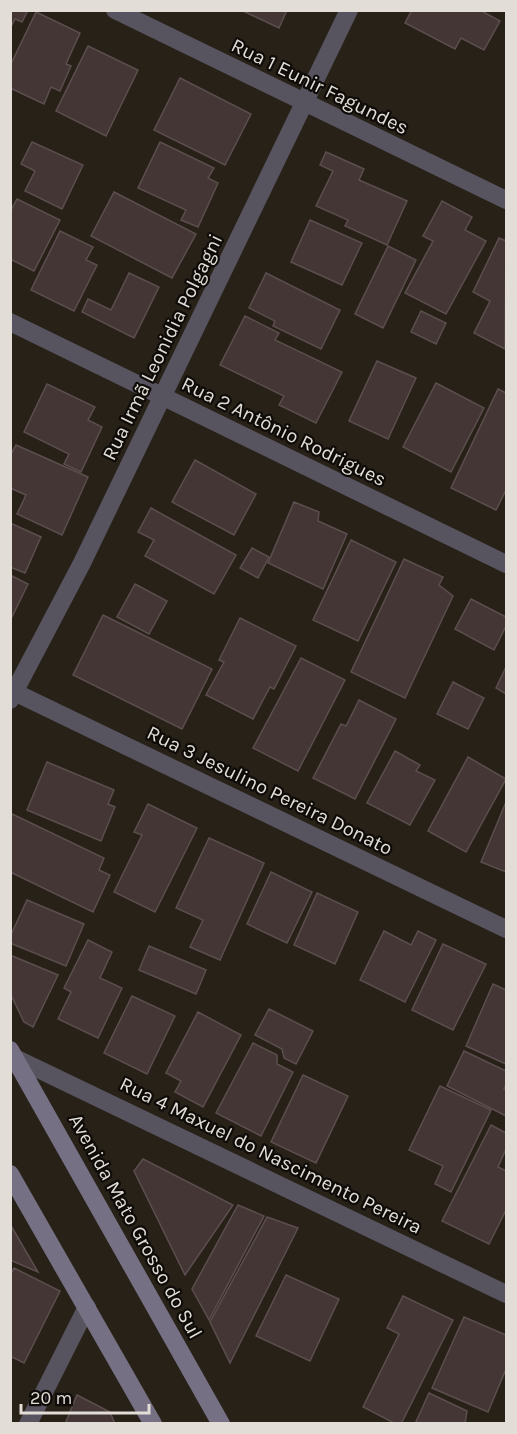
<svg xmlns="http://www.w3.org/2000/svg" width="517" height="1434" font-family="Karla,sans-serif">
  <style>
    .building { fill: #433635; stroke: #5c4e4e; stroke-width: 1.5 }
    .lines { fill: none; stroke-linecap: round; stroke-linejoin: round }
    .street { stroke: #575460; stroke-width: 18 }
    .secondary { stroke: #757083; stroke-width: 18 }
    .labels { text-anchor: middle; stroke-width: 4.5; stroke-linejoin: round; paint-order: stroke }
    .street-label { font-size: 20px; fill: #e2ddd7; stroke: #0e0b08 }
  </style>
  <rect width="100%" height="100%" fill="#282118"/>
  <!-- building -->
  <g class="building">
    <polygon points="10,10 28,10 22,22 15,19 10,29"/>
    <polygon points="241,10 287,10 279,28"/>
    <polygon points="412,10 480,10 500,21 484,50 461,38 455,49 405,23"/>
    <polygon points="36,12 80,33 66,64 71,66 60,91 51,87 44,104 10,88 10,66"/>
    <polygon points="88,46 138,70 106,136 56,111"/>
    <polygon points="180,78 251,114 225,165 154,130"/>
    <polygon points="32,142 83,165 62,209 25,191 35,171 21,164"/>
    <polygon points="160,142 214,168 208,178 218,183 198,227 181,220 186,210 138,188"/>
    <polygon points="326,152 364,169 359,180 407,201 387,245 345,226 348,220 316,206 333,171 320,165"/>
    <polygon points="114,192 196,234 172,278 91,236"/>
    <polygon points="17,199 60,220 34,271 10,259 10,212"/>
    <polygon points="442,201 472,217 465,230 486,241 446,314 405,293 433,241 423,236"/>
    <polygon points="310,220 362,243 342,285 291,262"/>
    <polygon points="60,231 93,247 86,260 97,265 74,311 31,290"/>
    <polygon points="499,238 506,241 505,349 474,333 490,301 473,292"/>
    <polygon points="388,246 416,260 383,328 355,314"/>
    <polygon points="129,273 159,287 134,338 82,312 88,299 111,310"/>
    <polygon points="266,273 340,310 321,349 273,326 275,321 249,308"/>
    <polygon points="421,311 446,323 436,344 411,332"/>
    <polygon points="245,316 279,333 275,340 342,372 316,423 279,405 284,396 220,365"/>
    <polygon points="377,361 416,378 388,439 349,421"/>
    <polygon points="436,383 484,408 451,472 403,447"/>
    <polygon points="47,384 95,407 88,420 102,427 81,472 64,464 69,454 24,432"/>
    <polygon points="498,389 506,393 506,490 496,510 451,488"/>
    <polygon points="16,445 88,477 62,535 17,514 26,495 10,488 10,456"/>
    <polygon points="195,460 256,494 234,535 172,502"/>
    <polygon points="294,502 319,512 318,521 347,534 323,589 268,563"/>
    <polygon points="151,508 236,555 214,594 145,556 154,540 138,532"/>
    <polygon points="10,523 41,537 25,573 10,567"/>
    <polygon points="351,540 396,562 358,641 313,620"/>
    <polygon points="252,548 269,557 258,578 240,568"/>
    <polygon points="404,559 443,577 439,585 453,596 405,698 351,672"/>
    <polygon points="10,575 28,584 10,621"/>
    <polygon points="135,584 167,601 149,634 117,617"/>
    <polygon points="471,599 506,617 506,626 494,650 455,629"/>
    <polygon points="103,615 212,669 182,729 73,675"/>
    <polygon points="240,618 296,646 274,689 270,687 253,719 206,695 224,662 219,660"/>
    <polygon points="301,658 345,680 298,771 253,748"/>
    <polygon points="506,667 506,694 496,688"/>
    <polygon points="453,682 484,698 468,729 437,714"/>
    <polygon points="359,700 396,719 355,799 313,778 341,724 346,726"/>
    <polygon points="395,751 420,765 416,771 435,780 410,825 367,803"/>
    <polygon points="468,757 506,779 466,852 428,831"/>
    <polygon points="47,762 114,790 108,804 115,807 101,841 27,810"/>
    <polygon points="506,802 506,872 481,862"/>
    <polygon points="148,804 197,828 155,912 114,892 142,835 134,832"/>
    <polygon points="10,813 104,858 99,870 110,875 93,912 10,872"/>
    <polygon points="209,838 264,863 220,960 190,947 203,920 176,908"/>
    <polygon points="271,872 312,892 287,943 247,924"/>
    <polygon points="317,893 358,912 335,964 294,945"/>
    <polygon points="27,900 84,924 66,966 10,943 10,937"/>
    <polygon points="384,931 411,945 418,931 436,940 405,1002 360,980"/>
    <polygon points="88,940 112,952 100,978 122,988 98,1038 58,1019 71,992 64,988"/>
    <polygon points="443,944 486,964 453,1030 412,1010"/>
    <polygon points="149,946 206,970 196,994 139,970"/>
    <polygon points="10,955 58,975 33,1027 24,1022 10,993"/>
    <polygon points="493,984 506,990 506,1064 466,1046"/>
    <polygon points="132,996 175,1016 147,1074 104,1053"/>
    <polygon points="269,1009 313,1031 296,1064 284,1058 282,1049 255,1035"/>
    <polygon points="198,1012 241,1035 203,1107 175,1092 181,1081 166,1073"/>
    <polygon points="253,1043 277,1055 277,1064 293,1072 261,1136 216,1113"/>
    <polygon points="464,1051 506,1071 506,1084 504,1089 506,1090 506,1116 447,1086"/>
    <polygon points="303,1075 348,1096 316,1163 271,1142"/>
    <polygon points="440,1086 491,1110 451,1192 435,1184 443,1166 409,1150"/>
    <polygon points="491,1125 506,1133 506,1149 498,1167 506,1171 506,1210 489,1244 442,1221"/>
    <polygon points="143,1159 233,1205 185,1275 134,1171"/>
    <polygon points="238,1205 264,1216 209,1320 192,1289"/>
    <polygon points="267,1217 298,1228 230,1363 210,1322"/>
    <polygon points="10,1224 38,1272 10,1260"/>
    <polygon points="14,1268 60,1291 24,1363 10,1356 10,1276"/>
    <polygon points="286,1275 339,1299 310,1361 256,1336"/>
    <polygon points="403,1296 453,1320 401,1424 396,1424 363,1407 399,1334 387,1328"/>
    <polygon points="464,1317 506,1335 506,1369 488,1412 432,1388"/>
    <polygon points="429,1393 467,1411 465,1424 415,1424"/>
    <polygon points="77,1395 110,1412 115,1424 65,1424"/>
  </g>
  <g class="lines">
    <!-- street -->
    <g class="street">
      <polyline points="115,10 506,200"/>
      <polyline points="10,322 506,564"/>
      <polyline points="10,690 506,929"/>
      <polyline points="10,700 82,563 349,10"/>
      <polyline points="15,1058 506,1294"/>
      <polyline points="28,1424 87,1307"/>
    </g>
    <!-- secondary -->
    <g class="secondary">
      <polyline points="10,1050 221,1424"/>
      <polyline points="10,1174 153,1424"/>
    </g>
  </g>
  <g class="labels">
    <!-- street labels -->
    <g class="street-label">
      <text transform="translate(320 86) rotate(26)" y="7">Rua 1 Eunir Fagundes</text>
      <text transform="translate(162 347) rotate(-64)" y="7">Rua Irmã Leonidia Polgagni</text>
      <text transform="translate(284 431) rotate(26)" y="7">Rua 2 Antônio Rodrigues</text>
      <text transform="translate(270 790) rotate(26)" y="7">Rua 3 Jesulino Pereira Donato</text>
      <text transform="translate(271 1155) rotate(26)" y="7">Rua 4 Maxuel do Nascimento Pereira</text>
      <text transform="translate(136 1226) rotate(61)" y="7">Avenida Mato Grosso do Sul</text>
    </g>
  </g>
  <!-- border -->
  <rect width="517" height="1434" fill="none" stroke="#e2ddd7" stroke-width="24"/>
  <!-- scale -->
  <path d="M21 1404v9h128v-9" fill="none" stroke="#e2ddd7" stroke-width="3"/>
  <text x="30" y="1404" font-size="18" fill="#e2ddd7" stroke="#0e0b08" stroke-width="4.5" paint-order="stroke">20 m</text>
</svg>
